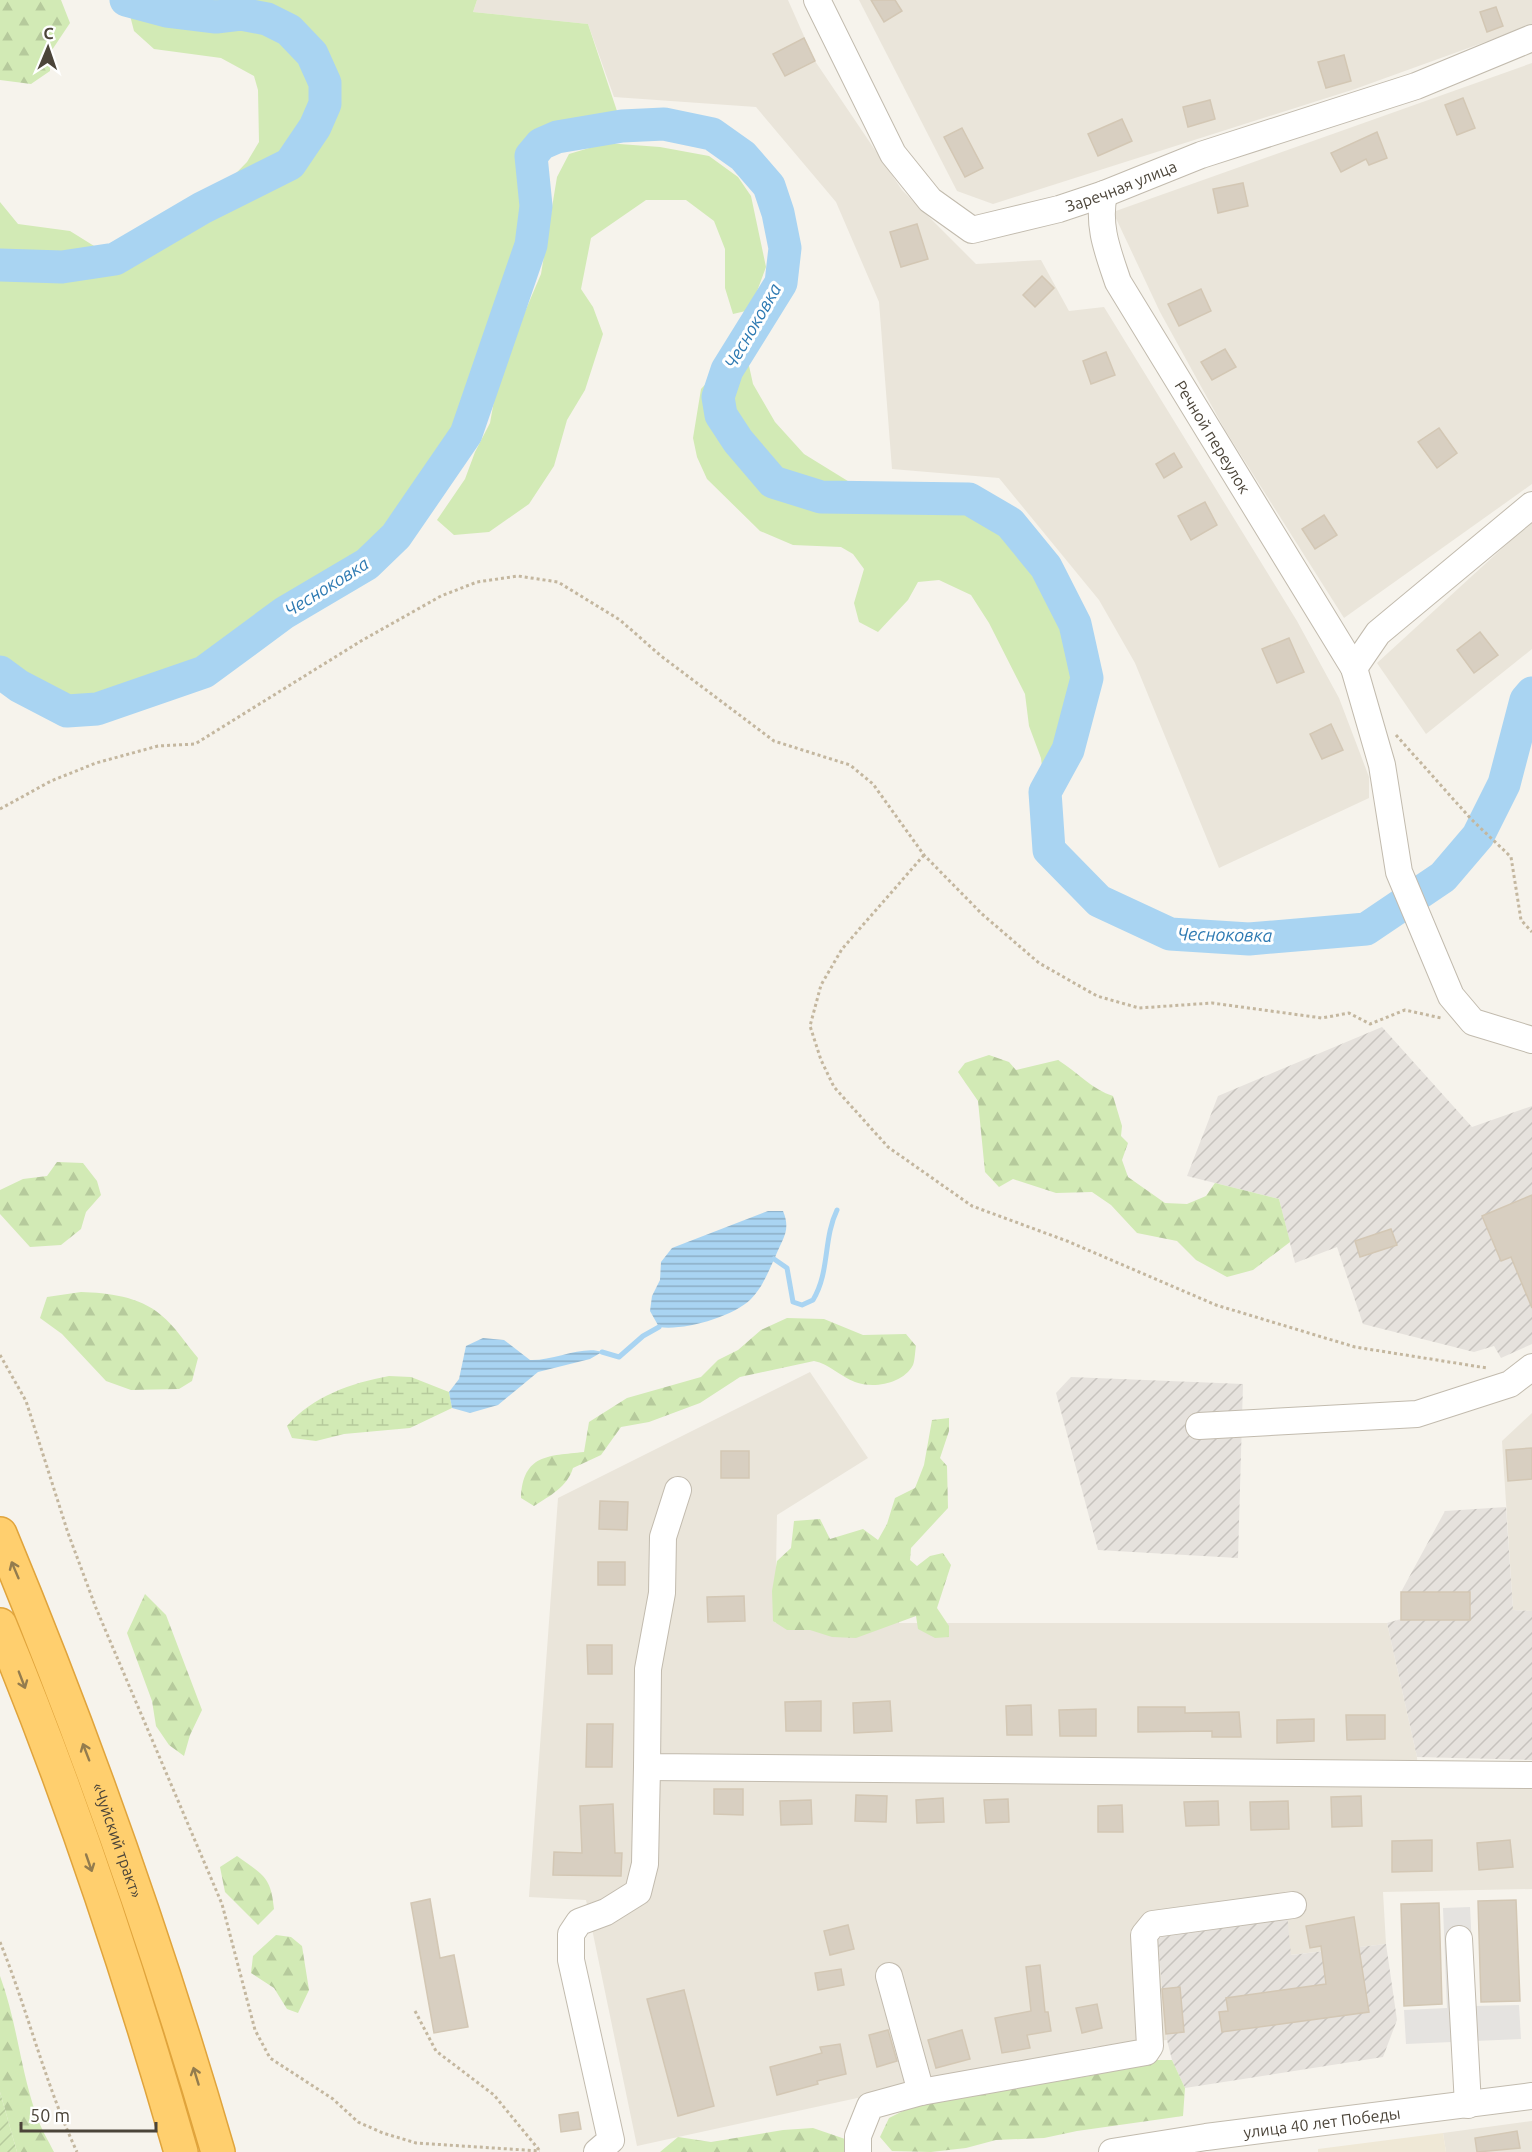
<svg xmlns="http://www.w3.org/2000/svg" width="1532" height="2152" font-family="Ubuntu,sans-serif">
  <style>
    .residential { fill: #eae5da }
    .industrial { fill: url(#industrial-furrows) }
    .education { fill: #efe8d6 }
    .grass { fill: #d2eab5 }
    .forest { fill: url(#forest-firs) }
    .wetland { fill: url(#wetland-marsh) }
    .garden { fill: url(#garden-furrows) }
    .parking { fill: #e5e3e0 }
    .water { fill: url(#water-rules) }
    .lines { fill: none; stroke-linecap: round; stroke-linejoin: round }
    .stream { stroke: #a9d4f2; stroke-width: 5 }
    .river { stroke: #a9d4f2; stroke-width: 33 }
    .building { fill: #d8cfc1; stroke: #d3c7b4; stroke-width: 1.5 }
    .minor-casing { stroke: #c2bbae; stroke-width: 28 }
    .highway-casing { stroke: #e0a43c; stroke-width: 36 }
    .path { stroke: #c4b79f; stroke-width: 3; stroke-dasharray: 3 3; stroke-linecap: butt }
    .minor { stroke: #fff; stroke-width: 26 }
    .highway { stroke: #ffcf6e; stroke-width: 33 }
    .oneway { stroke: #937c4e }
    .labels { text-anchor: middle; stroke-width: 6; stroke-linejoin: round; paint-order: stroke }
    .street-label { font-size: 16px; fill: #4b4439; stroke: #fff }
    .water-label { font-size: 18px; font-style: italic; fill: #2e7ab2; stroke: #fff }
  </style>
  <defs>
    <pattern id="industrial-furrows" width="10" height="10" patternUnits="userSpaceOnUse" patternTransform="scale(1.5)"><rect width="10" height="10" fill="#e6e2dd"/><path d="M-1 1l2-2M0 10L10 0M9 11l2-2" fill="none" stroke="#c7c3be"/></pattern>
    <pattern id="forest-firs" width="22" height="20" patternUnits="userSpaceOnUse" patternTransform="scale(1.5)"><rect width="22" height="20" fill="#d2eab5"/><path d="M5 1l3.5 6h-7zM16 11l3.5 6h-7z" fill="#b6ca9c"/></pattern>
    <pattern id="wetland-marsh" width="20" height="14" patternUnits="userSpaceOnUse" patternTransform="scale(1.5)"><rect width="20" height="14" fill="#d2eab5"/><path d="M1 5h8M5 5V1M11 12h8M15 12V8" fill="none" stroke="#b6ca9c"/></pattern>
    <pattern id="garden-furrows" width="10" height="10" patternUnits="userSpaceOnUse" patternTransform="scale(1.5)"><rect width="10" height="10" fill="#d2eab5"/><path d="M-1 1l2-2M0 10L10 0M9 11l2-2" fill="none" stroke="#b6ca9c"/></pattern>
    <pattern id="water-rules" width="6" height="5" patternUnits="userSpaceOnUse" patternTransform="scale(1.5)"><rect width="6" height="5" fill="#a9d4f2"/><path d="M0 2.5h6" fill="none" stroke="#8caec5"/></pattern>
  </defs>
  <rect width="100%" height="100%" fill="#f6f3ec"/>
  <!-- residential -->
  <g class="residential">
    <polygon points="477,0 788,0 815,61 902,190 976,264 1041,260 1069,311 1104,307 1297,621 1339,698 1369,777 1369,798 1219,868 1135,663 1099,600 999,478 892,469 879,302 836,202 756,107 614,97 588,24 473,12"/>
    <polygon points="859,0 1532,0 1532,25 1355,89 993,204 957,191"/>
    <polygon points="1532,63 1532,484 1344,618 1225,430 1160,312 1113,212"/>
    <polygon points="1532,521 1532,649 1426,734 1377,663"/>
    <polygon points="810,1372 868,1458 777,1515 775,1623 1387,1623 1417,1757 1418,1778 1532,1781 1532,1889 1383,1892 1386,1944 1290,1955 1287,1914 1157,1935 1167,2040 1092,2047 637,2146 586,1900 529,1897 558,1498"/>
    <polygon points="1532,1413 1532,1611 1513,1610 1502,1441"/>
    <polygon points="1532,2121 1532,2152 1446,2152 1443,2133"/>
  </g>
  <!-- industrial -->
  <g class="industrial">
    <polygon points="1382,1027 1472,1127 1532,1106 1532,1344 1501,1358 1494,1346 1474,1352 1363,1324 1337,1247 1295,1263 1279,1199 1187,1176 1218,1096"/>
    <polygon points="1071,1377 1243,1384 1238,1558 1098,1550 1056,1393"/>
    <polygon points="1506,1507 1513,1610 1532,1611 1532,1760 1417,1757 1387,1623 1401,1619 1401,1592 1445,1511"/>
    <polygon points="1287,1913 1291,1955 1386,1944 1397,2020 1383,2057 1185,2088 1172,2060 1167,2040 1157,1935"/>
  </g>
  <!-- education -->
  <polygon class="education" points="1443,2133 1446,2152 1318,2152 1318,2149"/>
  <!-- grass -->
  <g class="grass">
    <path d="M126,0H477L473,12L588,24L622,126C591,132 552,131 531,155L536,206L531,245L466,434L396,536L367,564L284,613L204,672L97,709L67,711L19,686L0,672V202L18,224L70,231L115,259L202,208L247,162L259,142L258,90L254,76L221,58L154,49L134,31Z"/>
    <polygon points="606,143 660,147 709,156 738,177 751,196 766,267 750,310 733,314 725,288 725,249 714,221 686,200 646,200 591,238 581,289 593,307 603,334 585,390 567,420 554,466 529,504 489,532 454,535 437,520 465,479 475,452 490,423 499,373 541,274 557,177 569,154"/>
    <polygon points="744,343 753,384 775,422 804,454 877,499 969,499 1010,523 1046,567 1075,624 1087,678 1068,750 1045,792 1041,758 1029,726 1025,694 989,623 971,595 939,580 918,582 908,600 878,632 859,622 854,603 864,569 853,554 841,547 793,545 760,531 707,479 697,457 693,438 701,389"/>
  </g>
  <!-- forest -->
  <g class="forest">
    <polygon points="0,0 61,0 70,23 50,53 50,71 31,84 0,80"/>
    <path d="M989,1055L1009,1062L1016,1070L1058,1060C1077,1072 1093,1090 1113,1096L1122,1126L1121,1136L1128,1143L1122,1160L1128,1177L1165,1203L1187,1204L1206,1196L1215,1183L1279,1199L1290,1242L1253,1270L1227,1277L1196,1260L1177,1241L1137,1233L1111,1205L1092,1192L1056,1193L1013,1179L999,1187L985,1172L978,1101L958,1072L965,1063Z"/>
    <polygon points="57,1162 83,1163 97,1181 101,1195 86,1212 81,1229 61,1245 30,1247 0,1214 0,1190 23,1179 47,1176"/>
    <path d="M81,1292C108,1293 139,1296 161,1315C175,1326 186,1344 198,1358L192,1381L179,1389L131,1390L106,1381L62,1334L40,1318L47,1297Z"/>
    <path d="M787,1318L824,1319L863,1335L906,1334L916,1346C915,1351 915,1360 913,1365C903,1384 873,1389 855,1382C839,1376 830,1364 814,1361L740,1377L700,1403L649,1422L621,1427L601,1455L573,1468C567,1487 551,1495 534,1506L521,1498C523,1454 548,1456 584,1452L589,1422L627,1398L701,1377L718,1360L738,1350L761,1330Z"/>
    <polygon points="949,1418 949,1431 940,1458 947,1466 948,1508 911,1548 910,1560 917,1566 930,1556 943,1553 951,1565 937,1608 949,1626 949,1637 935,1638 918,1629 916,1616 856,1638 832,1637 810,1630 787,1630 773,1621 772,1591 777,1561 791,1548 794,1521 820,1519 830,1539 863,1529 878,1540 887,1524 895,1498 915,1488 924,1465 932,1420"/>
    <polygon points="145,1594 166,1615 202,1710 190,1735 184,1756 169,1745 156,1726 152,1701 127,1633"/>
    <path d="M237,1856C263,1875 271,1876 274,1909L258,1925L225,1892L220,1867Z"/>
    <polygon points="276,1935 291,1937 302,1946 309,1990 298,2013 287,2009 274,1988 251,1973 253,1956"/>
    <path d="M0,1976C17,2022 20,2068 36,2114C40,2127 48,2140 54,2152H17L0,2092Z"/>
    <polygon points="1151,2060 1172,2060 1185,2088 1183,2116 1077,2131 1044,2138 996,2140 966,2148 931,2152 892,2151 880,2137 889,2118 913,2106 1013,2081 1044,2083 1089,2076"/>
    <polygon points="813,2128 845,2139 850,2152 660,2152 678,2137 711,2142 783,2130"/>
  </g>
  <!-- wetland -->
  <path class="wetland" d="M389,1376L411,1377L449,1392L452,1408L410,1428L344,1434L316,1441L292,1438L287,1426C313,1396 351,1383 389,1376Z"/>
  <!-- garden -->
  <polygon class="garden" points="0,2092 17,2152 0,2152"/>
  <!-- parking -->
  <polygon class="parking" points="1470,1907 1475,2006 1519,2005 1521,2039 1406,2044 1404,2010 1447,2008 1443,1908"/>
  <!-- water -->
  <g class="water">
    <path d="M768,1211H783C791,1230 783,1238 776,1255C769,1270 763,1287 751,1299C733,1317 683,1331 659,1327L650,1311L652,1296L660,1280L661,1262L672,1248Z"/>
    <path d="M483,1338L504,1340L530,1360C553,1361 583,1345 602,1352L590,1359L538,1372L498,1405L470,1413L452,1408L449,1392L459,1379L466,1346Z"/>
  </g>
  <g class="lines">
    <!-- stream -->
    <g class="stream">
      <path d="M774,1259L787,1268L793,1302L802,1305L813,1300C830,1272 823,1239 837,1210"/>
      <polyline points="602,1352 619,1357 643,1336 659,1327"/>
    </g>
    <!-- river -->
    <g class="river">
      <polyline points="0,265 62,267 115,259 202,208 290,164 315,127 325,104 325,83 312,54 289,30 267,19 241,14 216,17 167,11 126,0"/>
      <polyline points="0,672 19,686 67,711 97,709 204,672 284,613 367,564 396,536 466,434 531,245 536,206 531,156 541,144 557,137 622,126 664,124 712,134 743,156 769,186 778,213 785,248 781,283 727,370 718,397 721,415 738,441 773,482 821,497 969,499 1010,523 1046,567 1075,624 1087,678 1068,750 1045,792 1049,850 1099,901 1170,934 1249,939 1366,929 1443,877 1478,836 1504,784 1526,700 1532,693"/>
    </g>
  </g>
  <!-- building -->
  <g class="building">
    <polygon points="871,0 895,0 902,11 884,22"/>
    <polygon points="1496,7 1503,26 1487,32 1480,12"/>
    <polygon points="804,38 815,61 785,76 773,54"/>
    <polygon points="1344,55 1351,81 1326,88 1318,62"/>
    <polygon points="1463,98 1475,128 1457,135 1445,105"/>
    <polygon points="1210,100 1215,119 1188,127 1183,107"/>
    <polygon points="1122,119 1132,141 1098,156 1088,134"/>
    <polygon points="962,128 983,168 965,177 944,137"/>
    <polygon points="1377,132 1387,158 1369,165 1366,159 1341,172 1331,153"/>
    <polygon points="1243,183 1248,206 1218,213 1213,189"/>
    <polygon points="917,224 928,259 901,267 890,232"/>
    <polygon points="1042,276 1054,288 1035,307 1023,295"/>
    <polygon points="1201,289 1211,311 1179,326 1168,304"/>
    <polygon points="1225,349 1236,367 1212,380 1201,362"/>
    <polygon points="1106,352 1115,375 1091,384 1083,361"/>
    <polygon points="1439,428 1457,453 1437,468 1418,442"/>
    <polygon points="1174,453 1182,467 1164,478 1156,464"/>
    <polygon points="1205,502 1217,525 1191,540 1178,516"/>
    <polygon points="1324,515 1337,535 1315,549 1302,529"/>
    <polygon points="1480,632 1498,655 1474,673 1457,650"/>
    <polygon points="1289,638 1304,672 1277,683 1262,649"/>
    <polygon points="1331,724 1343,750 1322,759 1310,734"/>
    <polygon points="1532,1195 1532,1308 1511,1257 1501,1261 1482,1216"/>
    <polygon points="1391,1229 1397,1245 1360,1257 1355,1241"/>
    <polygon points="1532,1448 1532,1479 1508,1481 1506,1450"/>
    <rect x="721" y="1451" width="28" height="27"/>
    <polygon points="600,1501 628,1502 627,1530 599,1529"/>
    <rect x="598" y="1562" width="27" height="23"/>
    <rect x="1401" y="1592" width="69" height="28"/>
    <polygon points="744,1596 745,1621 708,1622 707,1597"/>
    <polygon points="587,1645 612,1645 612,1674 588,1674"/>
    <polygon points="821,1701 821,1731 786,1731 785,1702"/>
    <polygon points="890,1701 892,1731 854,1733 853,1703"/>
    <polygon points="1031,1705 1032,1735 1007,1735 1006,1706"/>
    <polygon points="1138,1707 1185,1707 1185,1713 1239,1712 1241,1737 1212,1737 1212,1731 1138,1732"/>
    <polygon points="1096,1709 1096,1736 1060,1736 1059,1710"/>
    <polygon points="1346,1715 1385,1715 1385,1739 1347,1740"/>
    <polygon points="1314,1719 1314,1741 1277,1743 1277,1720"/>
    <polygon points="587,1724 613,1724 612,1767 586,1767"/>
    <polygon points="714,1789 743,1789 743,1815 714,1814"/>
    <polygon points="856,1795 887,1796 886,1822 855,1821"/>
    <polygon points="1361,1796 1362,1826 1332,1827 1331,1797"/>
    <polygon points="943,1798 944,1822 917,1823 916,1800"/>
    <polygon points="1008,1799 1009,1822 986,1823 984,1800"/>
    <polygon points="811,1800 812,1824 781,1825 780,1801"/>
    <polygon points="1218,1801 1219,1825 1186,1826 1184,1802"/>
    <polygon points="1288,1801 1289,1829 1251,1830 1250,1802"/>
    <polygon points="613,1804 615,1853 622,1853 621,1876 553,1875 554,1852 582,1853 580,1806"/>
    <polygon points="1122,1805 1123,1832 1098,1832 1098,1806"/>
    <polygon points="1432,1840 1432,1871 1392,1872 1392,1841"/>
    <polygon points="1510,1840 1513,1867 1479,1870 1477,1843"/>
    <polygon points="430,1899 440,1958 454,1955 468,2027 434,2033 411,1903"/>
    <polygon points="1516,1900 1520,2001 1481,2002 1478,1901"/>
    <polygon points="1439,1903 1442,2004 1404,2006 1401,1904"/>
    <polygon points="1354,1917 1369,2012 1222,2032 1219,2012 1228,2011 1226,1998 1326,1984 1321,1946 1310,1948 1306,1926"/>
    <polygon points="848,1925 854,1949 830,1955 824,1931"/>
    <polygon points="1040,1965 1045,2012 1048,2012 1051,2031 1027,2035 1030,2048 1002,2053 995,2018 1031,2011 1026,1967"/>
    <polygon points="841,1969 844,1985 818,1990 815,1973"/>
    <polygon points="1180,1987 1184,2032 1166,2034 1162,1989"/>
    <polygon points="684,1990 714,2106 678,2116 647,1999"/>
    <polygon points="1097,2004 1102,2028 1082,2033 1076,2008"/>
    <polygon points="888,2030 897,2061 877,2067 869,2035"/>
    <polygon points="962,2030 970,2059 936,2068 928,2040"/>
    <polygon points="840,2044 846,2074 817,2081 818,2084 777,2095 770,2067 822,2053 820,2047"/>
    <polygon points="578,2112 581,2129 561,2132 559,2115"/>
    <polygon points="1517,2131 1520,2148 1477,2152 1475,2138"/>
  </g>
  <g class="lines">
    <defs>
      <g id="minor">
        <path id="s1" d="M817,0L893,154L930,200L972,230L1059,209L1104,194L1201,155L1416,86L1532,38"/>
        <path id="s2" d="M1104,194C1097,226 1108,252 1118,282L1354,668L1382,765L1399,872L1451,996L1473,1022L1532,1040"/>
        <polyline points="1354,668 1378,633 1532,505"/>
        <polyline points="1199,1426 1417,1414 1510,1384 1532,1367"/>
        <polyline points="678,1490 663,1537 662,1593 648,1669 647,1767 1532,1775"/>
        <polyline points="1459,1939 1468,2105"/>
        <polyline points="889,1976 921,2092"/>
        <polyline points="597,2152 611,2140 571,1960 571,1934 579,1922 606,1912 638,1892 645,1864 647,1767"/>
        <polyline points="858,2152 858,2136 870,2106 921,2092 1146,2052 1150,2046 1144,1935 1153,1924 1293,1905"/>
        <path id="s3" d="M1112,2152L1206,2137L1532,2096"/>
      </g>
      <g id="highway">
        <path id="s4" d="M0,1534C84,1736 157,1942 218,2152"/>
        <path d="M0,1625C71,1796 130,1974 181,2152"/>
      </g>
    </defs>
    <!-- minor casing -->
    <use href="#minor" class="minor-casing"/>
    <!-- highway casing -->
    <use href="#highway" class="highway-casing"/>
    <!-- path -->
    <g class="path">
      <polyline points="1396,735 1471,819 1511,857 1521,920 1532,932"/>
      <polyline points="0,809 51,781 96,763 158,746 195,744 361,641 441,596 477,582 518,576 558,582 620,620 661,656 774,741 850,765 873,784 924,855 982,914 1039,963 1097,996 1139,1008 1212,1003 1322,1018 1349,1013 1370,1024 1405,1010 1441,1018"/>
      <polyline points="924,855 842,949 821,985 810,1026 821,1060 834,1087 888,1147 972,1206 1067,1241 1216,1305 1355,1347 1487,1368"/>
      <polyline points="0,1355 26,1401 68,1533 96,1608 222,1904 255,2030 270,2058 333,2099 358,2122 383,2133 416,2143 540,2151"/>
      <path d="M0,1942C28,2011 45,2084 77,2152"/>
      <polyline points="415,2011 436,2051 494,2095 540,2151"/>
    </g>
    <!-- minor -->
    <use href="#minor" class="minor"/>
    <!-- highway -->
    <use href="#highway" class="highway"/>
  </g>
  <!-- one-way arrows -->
  <defs><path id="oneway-shaft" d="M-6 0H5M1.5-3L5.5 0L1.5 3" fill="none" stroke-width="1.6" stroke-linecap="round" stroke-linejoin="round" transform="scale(1.5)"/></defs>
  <g class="oneway">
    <use href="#oneway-shaft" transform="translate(15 1570) rotate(-113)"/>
    <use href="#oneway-shaft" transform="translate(22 1680) rotate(69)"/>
    <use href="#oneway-shaft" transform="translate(86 1752) rotate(-111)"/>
    <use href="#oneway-shaft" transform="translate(89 1863) rotate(71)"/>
    <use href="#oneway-shaft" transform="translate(196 2076) rotate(-107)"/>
  </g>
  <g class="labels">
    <!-- street labels -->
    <g class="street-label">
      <text dy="6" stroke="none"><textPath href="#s1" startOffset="438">Заречная улица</textPath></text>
      <text dy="6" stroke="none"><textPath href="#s2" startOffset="272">Речной переулок</textPath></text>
      <text dy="6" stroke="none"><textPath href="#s4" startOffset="328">«Чуйский тракт»</textPath></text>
      <text dy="6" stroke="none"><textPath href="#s3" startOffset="212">улица 40 лет Победы</textPath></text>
    </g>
    <!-- water labels -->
    <g class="water-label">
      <text transform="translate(753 326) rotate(-60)" y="6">Чесноковка</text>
      <text transform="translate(327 587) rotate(-32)" y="6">Чесноковка</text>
      <text transform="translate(1225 935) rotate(1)" y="6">Чесноковка</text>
    </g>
  </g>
  <!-- north arrow -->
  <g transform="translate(48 48) rotate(2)" stroke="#ffffff" stroke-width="4.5" paint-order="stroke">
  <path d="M0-4.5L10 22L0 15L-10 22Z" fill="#4b4439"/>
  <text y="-9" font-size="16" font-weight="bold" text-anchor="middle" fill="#4b4439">С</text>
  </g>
  <!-- scale -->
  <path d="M21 2122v9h135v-9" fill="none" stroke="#4b4439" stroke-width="3"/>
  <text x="30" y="2122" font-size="18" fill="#4b4439" stroke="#ffffff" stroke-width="4.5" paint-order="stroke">50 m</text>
</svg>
